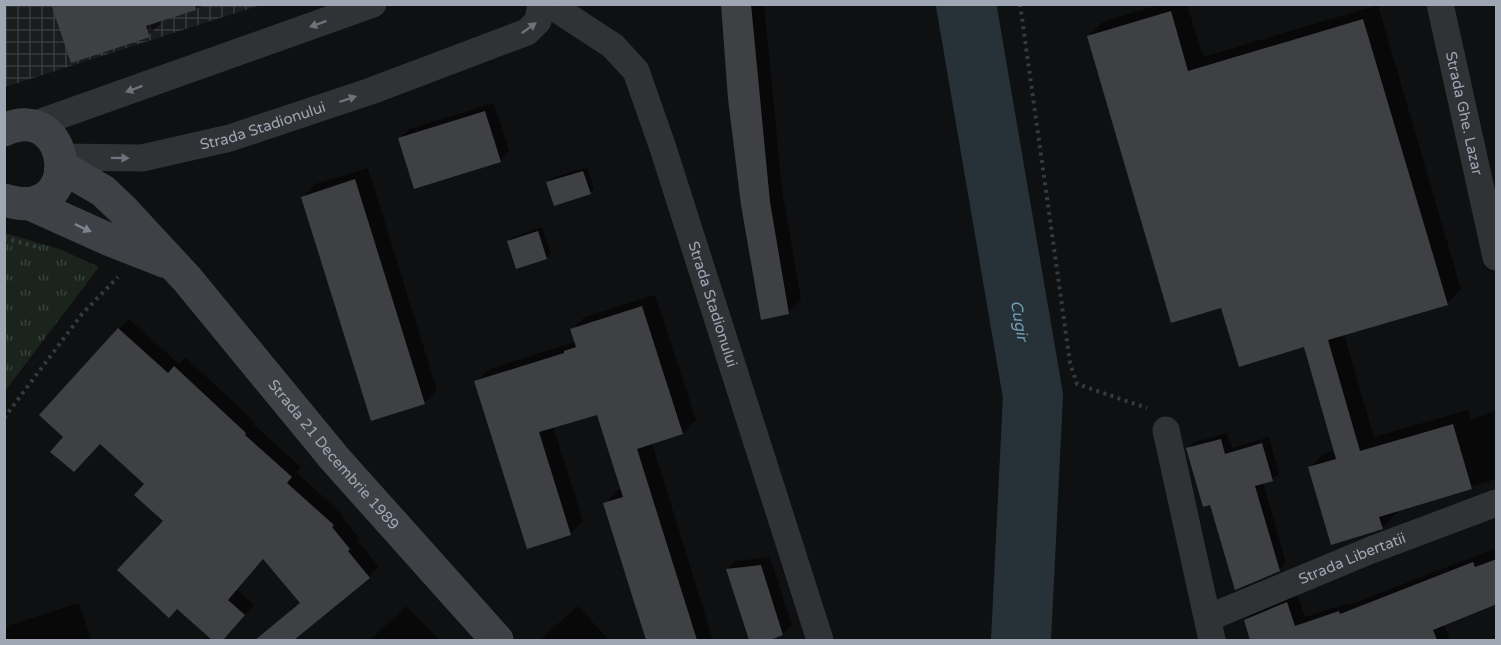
<svg xmlns="http://www.w3.org/2000/svg" width="1501" height="645" font-family="'Varela Round',sans-serif">
  <style>
    .industrial { fill: url(#industrial-grid) }
    .park { fill: url(#park-tufts) }
    .shadow { fill: #0007 }
    .lines { fill: none; stroke-linecap: round; stroke-linejoin: round }
    .river { stroke: #273238; stroke-width: 60 }
    .building { fill: #3e4044 }
    .path { stroke: #36393d; stroke-width: 4; stroke-dasharray: 3 4.5; stroke-linecap: butt }
    .street { stroke: #303236; stroke-width: 27 }
    .secondary { stroke: #3e4146; stroke-width: 33 }
    .oneway { fill: #6d727b }
    .oneway2 { fill: #7d838e }
    .labels { text-anchor: middle; stroke-width: 4.5; stroke-linejoin: round; paint-order: stroke }
    .street-label { font-size: 15px; fill: #9fa7b4; stroke: #0a0b0c }
    .water-label { font-size: 16px; font-style: italic; fill: #719cb3; stroke: #0a0b0c }
  </style>
  <defs>
    <pattern id="industrial-grid" width="8" height="8" patternUnits="userSpaceOnUse" patternTransform="scale(1.5)"><rect width="8" height="8" fill="#1b1c1e"/><path d="M0 4h8M4 0v8" fill="none" stroke="#393a3c"/></pattern>
    <pattern id="park-tufts" width="24" height="20" patternUnits="userSpaceOnUse" patternTransform="scale(1.5)"><rect width="24" height="20" fill="#1b241c"/><path d="M3 7l-1-3M5 7V3M7 7l1-3M15 17l-1-3M17 17v-4M19 17l1-3" fill="none" stroke="#39413b"/></pattern>
  </defs>
  <rect width="100%" height="100%" fill="#0f1011"/>
  <!-- industrial -->
  <polygon class="industrial" points="5,4 261,5 5,87"/>
  <!-- park -->
  <polygon class="park" points="5,233 62,250 99,267 5,391"/>
  <!-- shadow -->
  <g class="shadow">
    <polygon points="53,4 210,4 161,20 162,22 149,35"/>
    <polygon points="722,4 764,4 782,189 801,300 788,313"/>
    <polygon points="1161,4 1187,4 1203,57 1378,5 1461,289 1447,304 1344,334 1374,437 1468,410 1471,420 1496,410 1496,479 1396,510 1397,513 1382,527 1310,467 1325,453 1335,450 1305,345 1222,306 1088,36 1103,22"/>
    <polygon points="494,103 509,151 500,160 400,138 409,129"/>
    <polygon points="587,167 594,189 590,193 548,182 552,178"/>
    <polygon points="368,168 437,390 425,403 372,419 303,197 315,184"/>
    <polygon points="542,227 551,254 546,258 509,241 513,237"/>
    <polygon points="655,295 696,420 683,433 652,443 713,640 648,640 605,503 618,490 622,489 598,413 553,426 583,521 570,534 476,382 489,369 575,342 572,329 585,317"/>
    <polygon points="129,319 179,364 185,357 255,422 253,424 301,467 296,472 342,514 341,516 359,538 357,540 379,567 292,640 260,640 259,639 301,602 264,558 236,589 254,605 221,640 215,640 177,607 165,521 147,484 100,442 65,437 41,415"/>
    <polygon points="1227,433 1232,448 1269,437 1279,473 1272,480 1263,482 1286,562 1279,570 1211,503 1188,449 1195,442"/>
    <polygon points="1496,548 1496,603 1444,624 1450,640 1252,640 1246,620 1255,611 1297,594 1305,617 1348,603 1349,605"/>
    <polygon points="770,557 792,625 783,634 765,640 751,640 727,569 736,561"/>
    <polygon points="79,603 91,640 4,640 4,630 10,625"/>
    <polygon points="406,606 440,640 370,640"/>
    <polygon points="578,606 609,640 540,640 546,634"/>
  </g>
  <g class="lines">
    <!-- river -->
    <path class="river" id="s1" d="M966,4L1033,396L1021,640"/>
  </g>
  <!-- building -->
  <g class="building">
    <polygon points="51,4 195,4 196,10 146,26 150,37 71,63"/>
    <polygon points="721,4 751,4 770,202 789,314 761,320 741,205 728,99"/>
    <polygon points="1171,11 1188,71 1363,19 1448,305 1328,340 1360,451 1453,424 1472,489 1379,517 1383,529 1331,545 1308,467 1336,459 1304,347 1239,367 1221,308 1171,323 1087,36"/>
    <polygon points="485,111 501,162 414,189 398,138"/>
    <polygon points="583,171 591,194 554,206 546,182"/>
    <polygon points="355,179 425,404 371,421 301,197"/>
    <polygon points="538,231 547,259 516,269 507,241"/>
    <polygon points="642,306 683,434 637,449 697,640 646,640 603,503 623,497 597,415 539,432 571,535 527,549 474,381 564,353 564,351 576,347 570,329"/>
    <polygon points="118,328 168,373 174,366 246,433 245,435 292,477 287,483 334,525 332,527 350,549 348,551 370,578 294,640 255,640 300,603 263,559 228,600 245,615 223,640 212,640 177,609 169,618 117,570 163,521 134,495 144,484 100,444 74,472 50,452 63,437 39,415"/>
    <polygon points="1221,439 1225,454 1262,443 1273,481 1255,486 1280,571 1235,590 1210,505 1203,507 1186,448"/>
    <polygon points="1497,559 1497,604 1433,630 1437,640 1250,640 1244,620 1287,602 1295,626 1339,611 1340,614 1473,562 1475,567"/>
    <polygon points="761,565 783,635 770,640 749,640 726,569"/>
  </g>
  <g class="lines">
    <!-- path -->
    <g class="path">
      <polyline points="1020,4 1070,363 1077,384 1147,408"/>
      <polyline points="4,238 41,248"/>
      <polyline points="4,418 82,314 118,277"/>
    </g>
    <!-- street -->
    <g class="street">
      <path id="s2" d="M549,4L613,46L636,71L662,145L820,640"/>
      <path id="s3" d="M1440,4L1496,257"/>
      <polyline points="30,126 373,4"/>
      <path id="s4" d="M61,157L142,158L230,138L371,91L527,32L538,21L541,4"/>
      <polyline points="1166,430 1212,640"/>
      <path id="s5" d="M1208,618L1371,550L1496,503"/>
    </g>
    <!-- secondary -->
    <g class="secondary">
      <path d="M4,130C73,98 86,226 4,200"/>
      <path id="s6" d="M62,167L103,191L123,210L187,279L335,459L497,640"/>
      <polyline points="30,204 110,240 166,262"/>
    </g>
  </g>
  <!-- one-way arrows -->
  <defs><path id="oneway-solid" d="M-6-.8H1V-3.2L6.5 0L1 3.2V.8H-6Z" transform="scale(1.5)"/></defs>
  <g class="oneway">
    <use href="#oneway-solid" transform="translate(318 24) rotate(160)"/>
    <use href="#oneway-solid" transform="translate(529 28) rotate(-36)"/>
    <use href="#oneway-solid" transform="translate(134 89) rotate(160)"/>
    <use href="#oneway-solid" transform="translate(348 99) rotate(-18)"/>
    <use href="#oneway-solid" transform="translate(120 158) rotate(1)"/>
  </g>
  <use class="oneway2" href="#oneway-solid" transform="translate(83 228) rotate(25)"/>
  <g class="labels">
    <!-- street labels -->
    <g class="street-label">
      <text dy="5" stroke="none"><textPath href="#s3" startOffset="112">Strada Ghe. Lazar</textPath></text>
      <text dy="5" stroke="none"><textPath href="#s4" startOffset="206">Strada Stadionului</textPath></text>
      <text dy="5" stroke="none"><textPath href="#s2" startOffset="356">Strada Stadionului</textPath></text>
      <text dy="5" stroke="none"><textPath href="#s6" startOffset="398">Strada 21 Decembrie 1989</textPath></text>
      <text dy="5" stroke="none"><textPath href="#s5" startOffset="156">Strada Libertatii</textPath></text>
    </g>
    <!-- water labels -->
    <g class="water-label">
      <text dy="6" stroke="none"><textPath href="#s1" startOffset="321">Cugir</textPath></text>
    </g>
  </g>
  <!-- border -->
  <rect width="1501" height="645" fill="none" stroke="#9fa7b4" stroke-width="12"/>
</svg>
